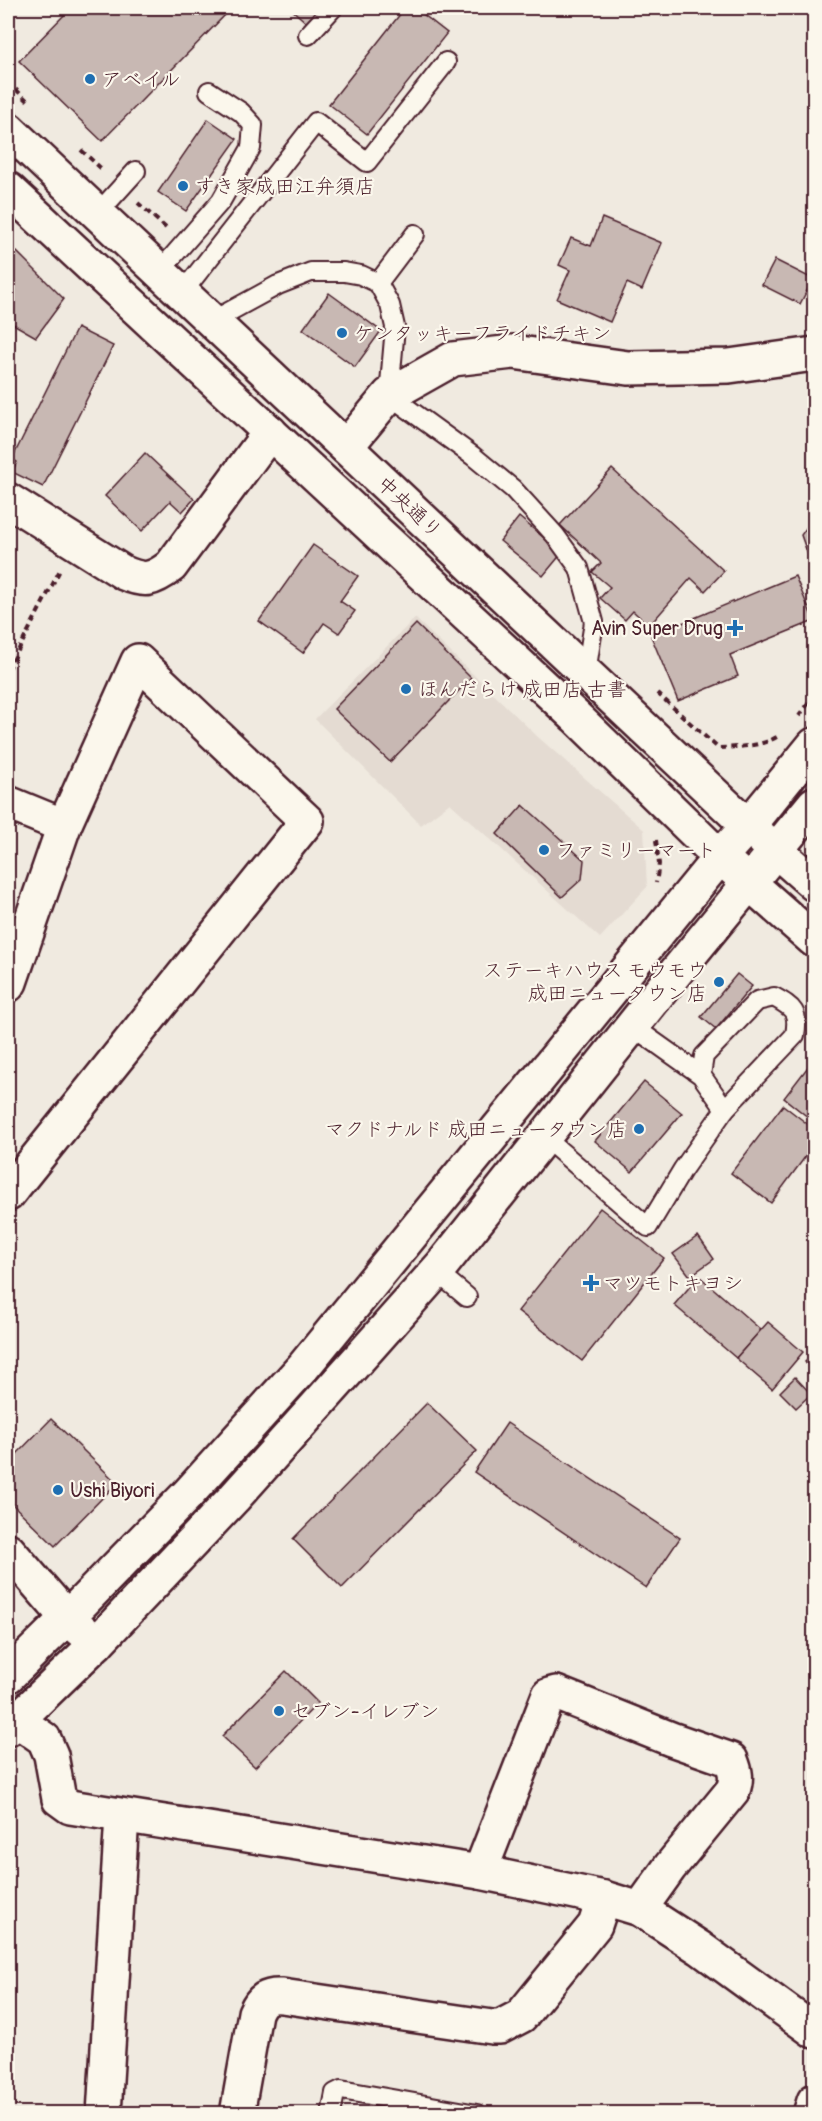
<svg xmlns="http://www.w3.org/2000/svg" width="822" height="2121" font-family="Pangolin,'Klee One',sans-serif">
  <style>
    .built { fill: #e4dbd2 }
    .building { fill: #c8b8b3; stroke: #4a1f2b; stroke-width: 1.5 }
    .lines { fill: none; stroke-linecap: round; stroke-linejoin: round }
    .lane-casing { stroke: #4a1f2b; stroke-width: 22 }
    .street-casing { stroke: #4a1f2b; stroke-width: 38 }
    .secondary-casing { stroke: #4a1f2b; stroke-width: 38 }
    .path { stroke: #4a1f2b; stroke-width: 4; stroke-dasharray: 6 4.5; stroke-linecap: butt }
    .lane { stroke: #fbf7ec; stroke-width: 18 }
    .street { stroke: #fbf7ec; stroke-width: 33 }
    .secondary { stroke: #fbf7ec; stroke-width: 33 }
    .poi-dot { fill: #1f6fb2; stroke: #fbf7ec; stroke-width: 2 }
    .labels { text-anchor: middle; stroke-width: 4.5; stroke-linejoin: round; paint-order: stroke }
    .poi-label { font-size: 20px; fill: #4a1f2b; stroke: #fbf7ec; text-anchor: start }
    .street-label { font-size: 20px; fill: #4a1f2b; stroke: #fbf7ec }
  </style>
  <rect width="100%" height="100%" fill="#f0eae0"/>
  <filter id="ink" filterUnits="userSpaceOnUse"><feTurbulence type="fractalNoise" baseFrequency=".0167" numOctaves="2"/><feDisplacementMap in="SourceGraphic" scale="12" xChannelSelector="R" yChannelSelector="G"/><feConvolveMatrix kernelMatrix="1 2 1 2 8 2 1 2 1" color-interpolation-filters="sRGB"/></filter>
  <g filter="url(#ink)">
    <!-- built -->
    <polygon class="built" points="415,618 538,737 644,830 647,887 600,938 450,803 421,825 315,719"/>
    <!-- building -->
    <g class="building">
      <polygon points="71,8 219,8 226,14 102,141 19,61"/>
      <polygon points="290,8 323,8 308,24"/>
      <polygon points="405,8 415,8 447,33 367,134 329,104"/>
      <polygon points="208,119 237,139 186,211 158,192"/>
      <polygon points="602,218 662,243 642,290 627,283 610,322 557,299 570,270 559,265 571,238 591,246"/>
      <polygon points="14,249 64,299 36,337 8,321 8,261"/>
      <polygon points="775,260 813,279 800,304 762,285"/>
      <polygon points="329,293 381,331 355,367 303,329"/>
      <polygon points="77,328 113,346 43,487 12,472 17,462 12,459"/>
      <polygon points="145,453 194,499 182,512 170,501 142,531 105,496"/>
      <polygon points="612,469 724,571 705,591 691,578 649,626 633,611 625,620 600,598 610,587 592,572 601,563 560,525"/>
      <polygon points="519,517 562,553 543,576 500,541"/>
      <polygon points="814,517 814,572 801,535"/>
      <polygon points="313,545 358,576 340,601 355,611 339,633 324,623 303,653 259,621"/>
      <polygon points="795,576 814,621 730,655 738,676 678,701 651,636"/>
      <polygon points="416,624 471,678 390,762 334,709"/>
      <polygon points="523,805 584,860 582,879 562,897 497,834"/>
      <polygon points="737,974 752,986 716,1029 701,1017"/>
      <polygon points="814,1059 814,1122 784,1098"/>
      <polygon points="644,1082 682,1113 632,1172 595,1141"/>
      <polygon points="783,1105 814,1129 814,1145 771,1203 731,1173"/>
      <polygon points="600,1208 664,1258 582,1361 518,1311"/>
      <polygon points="698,1236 714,1259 690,1276 673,1254"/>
      <polygon points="699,1276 761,1330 736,1358 674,1305"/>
      <polygon points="768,1322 803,1352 772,1389 736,1358"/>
      <polygon points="814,1355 814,1375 805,1362"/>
      <polygon points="795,1377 811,1394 796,1408 780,1392"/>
      <polygon points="427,1403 477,1451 342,1588 293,1539"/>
      <polygon points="51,1419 117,1483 55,1546 8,1500 8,1463"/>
      <polygon points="507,1423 680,1538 646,1588 474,1472"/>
      <polygon points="286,1671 318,1703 255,1767 222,1736"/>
    </g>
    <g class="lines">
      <defs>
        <g id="lane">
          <polyline points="308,35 333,8"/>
          <polyline points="98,213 136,171"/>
          <polyline points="159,272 221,201 251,148 253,125 241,112 209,91"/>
          <polyline points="378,283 415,234"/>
          <polyline points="182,293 316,122 367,162 446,62"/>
          <polyline points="212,321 278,285 311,272 344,272 361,275 378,283 390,305 395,327 389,395 473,456 513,489 555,535 579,568 594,622 586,673"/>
          <path d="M632,1026L701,1075L725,1109L795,1035C799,1012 794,1008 774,997L757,1001L704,1056L701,1075"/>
          <polyline points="544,1137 648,1227 683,1169 725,1109"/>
          <polyline points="436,1271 467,1297"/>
          <polyline points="331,2114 335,2093 341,2090 477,2114"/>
        </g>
        <g id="street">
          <polyline points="346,447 389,395 453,359 513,352 628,368 729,366 814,354"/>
          <path d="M8,500L124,573C145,582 153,580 171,566L270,432"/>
          <polyline points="8,803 64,826"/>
          <polyline points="8,985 10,982 64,826 138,661 307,821 8,1194"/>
          <polyline points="8,1550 67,1618 97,1643"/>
          <polyline points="8,1714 44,1739 51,1755 59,1799 70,1807 480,1872 604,1898 640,1909 700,1948 814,2031"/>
          <path d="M480,1872L549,1695L556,1693L671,1739L731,1760C736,1772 737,1779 733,1790L670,1867L640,1909"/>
          <polyline points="104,2114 122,1816"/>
          <path d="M237,2114L255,2013C261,1999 267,1995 282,1996L492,2027H500L521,2016L595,1925L604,1898"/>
          <polyline points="810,2114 814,2101"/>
        </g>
        <g id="secondary">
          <polyline points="8,129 748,826 814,884"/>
          <polyline points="8,189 576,717 720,857 814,940"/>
          <polyline points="8,1676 67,1618 188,1494 304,1366 720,857 748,826 814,745"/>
          <polyline points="8,1729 97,1643 234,1498 371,1345 442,1265 653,1000 814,804"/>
        </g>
      </defs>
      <!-- lane casing -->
      <use href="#lane" class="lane-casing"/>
      <!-- street casing -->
      <use href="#street" class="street-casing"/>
      <!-- secondary casing -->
      <use href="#secondary" class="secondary-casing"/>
      <!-- path -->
      <g class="path">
        <polyline points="8,82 29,102"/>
        <polyline points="81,150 104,171"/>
        <polyline points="138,203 166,228"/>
        <polyline points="8,670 60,570"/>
        <path d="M657,693L718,748C738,747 759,747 777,737"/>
        <polyline points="799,716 814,696"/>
        <polyline points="656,840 659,864 656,883"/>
      </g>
      <!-- lane -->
      <use href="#lane" class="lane"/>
      <!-- street -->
      <use href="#street" class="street"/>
      <!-- secondary -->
      <use href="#secondary" class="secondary"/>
    </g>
  </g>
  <!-- markers -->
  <g class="poi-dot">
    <circle cx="90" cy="79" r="6"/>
    <circle cx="183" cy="186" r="6"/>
    <circle cx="342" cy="333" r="6"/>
    <path d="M732 619h6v6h6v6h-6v6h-6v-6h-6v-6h6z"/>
    <circle cx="406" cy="689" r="6"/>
    <circle cx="544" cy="850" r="6"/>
    <circle cx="719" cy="982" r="6"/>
    <circle cx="639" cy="1129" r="6"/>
    <path d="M588 1274h6v6h6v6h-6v6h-6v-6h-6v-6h6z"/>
    <circle cx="58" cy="1490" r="6"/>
    <circle cx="279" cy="1711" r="6"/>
  </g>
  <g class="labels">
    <!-- poi labels -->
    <g class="poi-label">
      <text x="102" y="86">アベイル</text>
      <text x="195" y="193">すき家成田江弁須店</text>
      <text x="354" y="340">ケンタッキーフライドチキン</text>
      <text x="723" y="635" text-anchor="end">Avin Super Drug</text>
      <text x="418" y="696">ほんだらけ 成田店 古書</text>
      <text x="556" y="857">ファミリーマート</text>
      <text x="707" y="977" text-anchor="end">ステーキハウス モウモウ<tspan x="707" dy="23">成田ニュータウン店</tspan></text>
      <text x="627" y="1136" text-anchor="end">マクドナルド 成田ニュータウン店</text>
      <text x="603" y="1290">マツモトキヨシ</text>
      <text x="70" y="1497">Ushi Biyori</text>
      <text x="291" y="1718">セブン-イレブン</text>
    </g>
    <!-- street labels -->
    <g class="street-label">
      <text transform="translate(410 507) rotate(43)" y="7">中央通り</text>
    </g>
  </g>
  <!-- margin -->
  <rect width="822" height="2121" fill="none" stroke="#fbf7ec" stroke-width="30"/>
  <rect x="15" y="15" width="792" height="2091" fill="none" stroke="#4a1f2b" stroke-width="2" filter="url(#ink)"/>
</svg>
